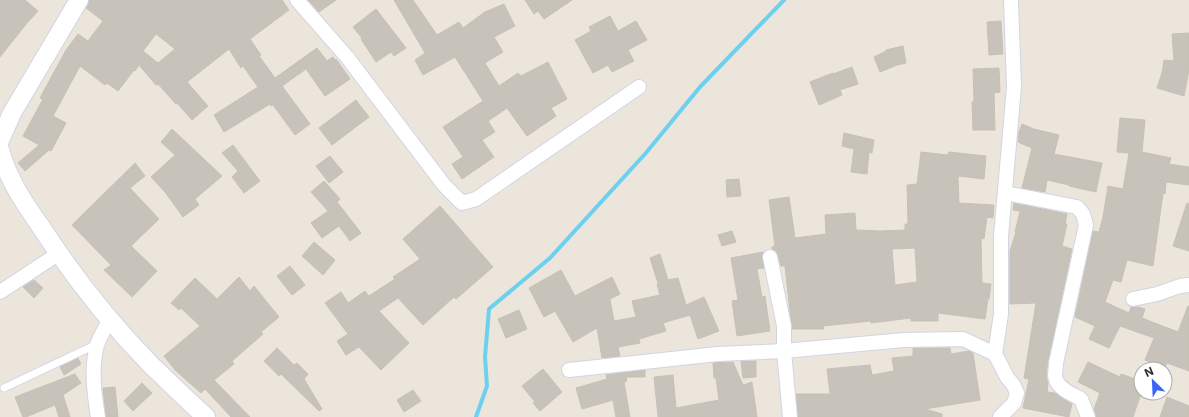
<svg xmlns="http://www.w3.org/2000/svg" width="1189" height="417" font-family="Inter,sans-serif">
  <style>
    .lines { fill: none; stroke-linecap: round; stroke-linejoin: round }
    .stream { stroke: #6ed0ef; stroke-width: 4 }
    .building { fill: #c7c3ba; stroke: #c7c1b5; fill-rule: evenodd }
    .service-casing { stroke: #d1d5e3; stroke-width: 9 }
    .minor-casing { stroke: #d1d5e3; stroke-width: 16 }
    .tertiary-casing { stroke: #d1d5e3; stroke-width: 20 }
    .service { stroke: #fff; stroke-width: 7 }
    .minor { stroke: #fff; stroke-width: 14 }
    .tertiary { stroke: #fff; stroke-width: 18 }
  </style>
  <rect width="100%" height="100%" fill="#ece5dc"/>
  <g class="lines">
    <!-- stream -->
    <polyline class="stream" points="476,417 487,386 485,357 489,309 550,258 645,154 700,87 784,0"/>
  </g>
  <!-- building -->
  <g class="building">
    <polygon points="0,0 25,0 38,11 27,23 0,57"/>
    <path d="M89,0H282L289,10L250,39L261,55L259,56L275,78L317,48L327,61L333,57L335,60L336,59L350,79L325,96L306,69L282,86L310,124L295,135L273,105L271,106L270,104L224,132L214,115L258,87L243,66L241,68L229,49L187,82L208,106L192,120L177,103L176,104L158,84L156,85L139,65L135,71L134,70L118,91L107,83L105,85L80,66L53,116L66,123L51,151L49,150L25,171L18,163L39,145L23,136L43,99L40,98L66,50L78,34L88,41L103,21L86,8ZM156,34L175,49L158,63L143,51Z"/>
    <polygon points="308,0 336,0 319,12"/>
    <polygon points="394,0 413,0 437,35 459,22 463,28 485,12 504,4 515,26 494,37 503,52 485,63 499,86 518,73 521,76 548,62 567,99 551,108 556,116 527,136 507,108 488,121 495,132 482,140 494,157 462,179 452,164 463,157 443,127 483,101 455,57 423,75 415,60 425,53"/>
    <polygon points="525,0 572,0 544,19 538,11 534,14"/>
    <polygon points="376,9 406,48 394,56 391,52 376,62 361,39 362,38 353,27"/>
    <polygon points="610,16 618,31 636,21 647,40 628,50 634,61 612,72 608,65 593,73 575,40 591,31 589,27"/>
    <polygon points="1001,21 1003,54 989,55 987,22"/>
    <polygon points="1189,33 1189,70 1184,96 1157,88 1162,73 1164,60 1174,61 1172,34"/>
    <polygon points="903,46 906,63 897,65 880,72 874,57 886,51 886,50"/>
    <polygon points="852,67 858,84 840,90 842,95 819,105 810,82 833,73 833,74"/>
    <polygon points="999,68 1000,92 994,93 995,130 973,130 972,102 974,102 973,69"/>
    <polygon points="356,100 369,117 332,145 319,128"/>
    <polygon points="1120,118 1145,120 1142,152 1171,158 1169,164 1189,167 1189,185 1166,182 1165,194 1163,193 1153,266 1127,260 1121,282 1113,280 1105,302 1129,313 1131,307 1138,307 1145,309 1142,318 1178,332 1188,306 1189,306 1189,371 1167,363 1165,367 1145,360 1154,338 1120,326 1109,348 1089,339 1095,326 1075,317 1093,231 1099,232 1103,217 1108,186 1123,189 1129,153 1117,152"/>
    <polygon points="1022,124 1034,129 1059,135 1054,154 1102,163 1096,192 1069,186 1069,185 1047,180 1045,192 1022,188 1032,148 1018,142 1019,132"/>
    <polygon points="172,129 222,176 195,199 199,205 183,217 165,192 151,177 175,155 161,142"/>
    <polygon points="844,133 874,140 872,153 869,152 867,174 851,172 854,149 842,146"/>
    <polygon points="233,145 260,181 244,193 232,177 238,171 222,153"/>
    <path d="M921,152L948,155L949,152L986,156L984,179L958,176L959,203L994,205L993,218L987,217L984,239L981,238L982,283L991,284L989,299H988L985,319L938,313V321H911V318L871,323V321L823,326L824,329H792L785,266H781L778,255L776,251L772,249V247L775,246L769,200L789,197L795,238L826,234L825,215L855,213L856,230L880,231L905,230V224H908L907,185L917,184ZM915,248L917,282L895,285L892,249Z"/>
    <polygon points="330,156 343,172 329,183 316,166"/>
    <polygon points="135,163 145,176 130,188 159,219 131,246 157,271 132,297 104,270 111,265 72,225"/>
    <polygon points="739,179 741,196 727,197 726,180"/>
    <polygon points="324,181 340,199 337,202 361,233 350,241 339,226 322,238 311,223 328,211 311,192"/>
    <polygon points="1014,203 1067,214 1065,224 1067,224 1062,246 1072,249 1048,361 1046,376 1048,383 1047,392 1055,393 1072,404 1069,417 1023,408 1029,379 1024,378 1036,303 1010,304 1010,251 1016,232 1015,232 1020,211 1013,210"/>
    <polygon points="1187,203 1189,204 1189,251 1173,246"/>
    <polygon points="440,206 493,267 456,299 454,297 423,325 398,298 379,311 409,343 381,370 359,347 346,355 337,341 348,334 325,303 341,292 348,303 365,291 369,296 395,279 393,277 420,259 403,239"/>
    <polygon points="732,231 736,242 722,246 718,235"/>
    <polygon points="314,242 335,260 323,275 302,256"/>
    <polygon points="763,252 762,258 764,268 757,269 762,297 765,296 770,331 737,336 732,301 738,300 731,258"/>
    <polygon points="660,254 668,280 678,278 686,305 704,297 719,331 698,339 690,315 663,323 666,331 639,339 640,343 618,347 620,356 602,358 597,328 573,342 555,311 544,317 529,288 561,270 575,296 612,277 620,294 610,299 614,321 636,317 632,301 660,295 657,284 658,283 650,258"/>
    <polygon points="290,266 305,285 292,295 277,276"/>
    <polygon points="239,277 250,291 254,286 279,317 261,332 263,334 232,361 234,364 214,380 250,417 231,417 205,389 201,393 175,370 164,356 200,326 181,308 179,310 171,303 195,278 217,299"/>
    <polygon points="34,280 43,288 34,298 23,287"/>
    <polygon points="519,310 527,329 506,338 498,319"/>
    <polygon points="277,348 294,365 297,363 308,374 304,379 322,409 319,411 281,374 279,376 264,361"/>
    <polygon points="913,348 950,348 951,354 969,351 973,353 980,400 925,409 942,414 942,417 798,417 796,394 830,394 827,369 870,365 872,375 894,371 892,358 913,356"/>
    <polygon points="78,358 81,364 64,375 60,367"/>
    <polygon points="741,361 756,361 756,377 743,378"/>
    <polygon points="733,362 743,385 752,382 757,417 658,417 654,377 673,375 676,408 719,400 716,378 714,378 713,363"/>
    <polygon points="1088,362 1120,377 1121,374 1141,381 1141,394 1133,417 1096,417 1094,409 1100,393 1078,382"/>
    <polygon points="543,369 562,392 540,411 533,403 535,402 522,386"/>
    <polygon points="645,370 645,377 626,377 627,381 624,382 630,417 616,417 613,400 582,409 576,388 607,379 606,375"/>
    <polygon points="75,374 81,383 63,395 70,417 59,417 55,405 26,417 23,417 15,397"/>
    <polygon points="142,383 152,393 133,411 124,401"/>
    <polygon points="115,387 118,417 106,417 103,388"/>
    <polygon points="413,390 421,401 404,412 397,400"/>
    <polygon points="1167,397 1189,406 1189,417 1160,417"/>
  </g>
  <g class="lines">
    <defs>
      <polyline id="service" points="4,388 97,344"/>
      <g id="minor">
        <polyline points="297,0 347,57 444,185 462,203 476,199 639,87"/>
        <path d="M1005,193L1077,207L1083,214L1086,225L1056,363C1056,367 1055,372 1055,376C1056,388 1072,394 1081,399L1088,417"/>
        <polyline points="770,257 784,326 784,351 790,417"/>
        <polyline points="0,292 58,254"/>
        <polyline points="1133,299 1157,294 1180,286 1189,285"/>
        <polyline points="995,354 1007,377 1014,386 1017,393 1014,403 1000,417"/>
        <polyline points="569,370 718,354 784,351 904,340 963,339 995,354 1001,314 1001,236 1014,87 1011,0"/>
        <path d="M98,417C94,393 91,368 97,345C100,336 106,327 110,319"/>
      </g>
      <g id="tertiary">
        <polyline points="0,140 12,113 79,0"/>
        <path d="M0,150C8,179 24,203 41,227C73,276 110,323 151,365C169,382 187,400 206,417"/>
      </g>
    </defs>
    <!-- service casing -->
    <use href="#service" class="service-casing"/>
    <!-- minor casing -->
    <use href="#minor" class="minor-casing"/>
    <!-- tertiary casing -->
    <use href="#tertiary" class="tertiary-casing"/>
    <!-- service -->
    <use href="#service" class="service"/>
    <!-- minor -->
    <use href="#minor" class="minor"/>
    <!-- tertiary -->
    <use href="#tertiary" class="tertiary"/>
  </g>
  <!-- north arrow -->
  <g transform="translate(1153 381) rotate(336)"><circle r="19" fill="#ffffff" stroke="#aaaaaa"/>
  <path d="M0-3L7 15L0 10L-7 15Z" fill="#3b63fa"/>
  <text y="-6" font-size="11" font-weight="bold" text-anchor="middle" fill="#2a2a2a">N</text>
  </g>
</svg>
